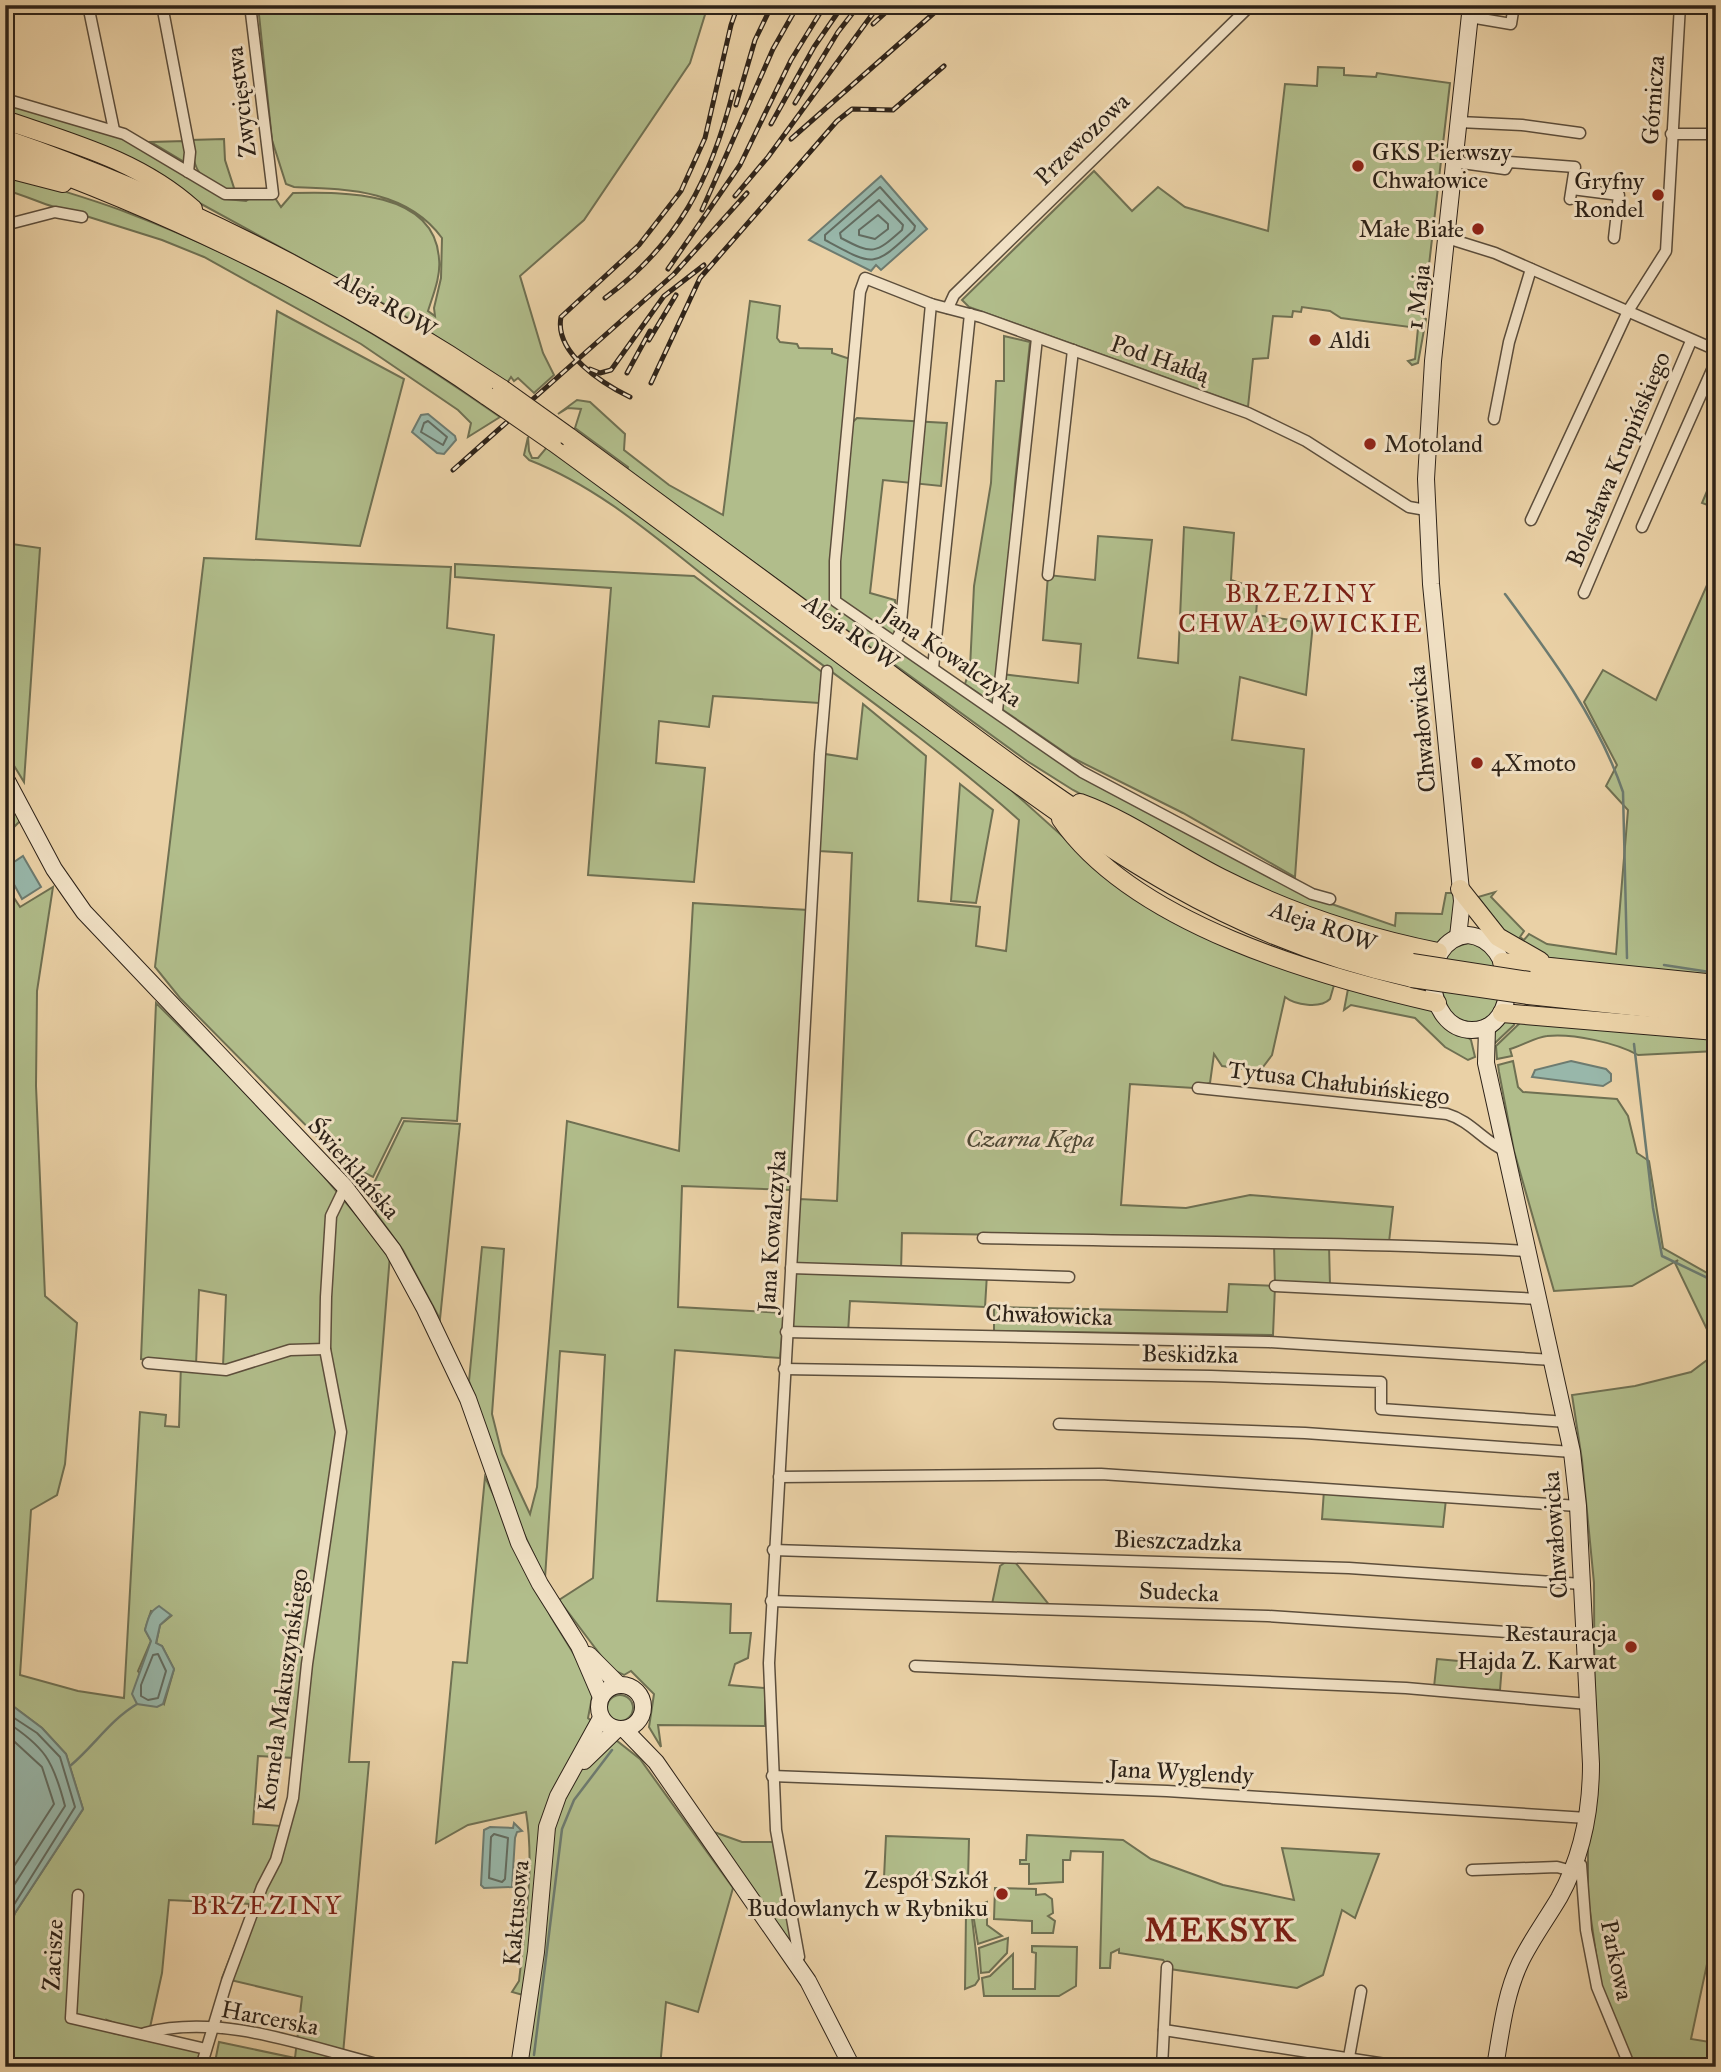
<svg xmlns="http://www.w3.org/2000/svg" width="1721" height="2072" font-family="'IM FELL Great Primer',serif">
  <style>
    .green { fill: #b1bd8b; stroke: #6f7052; stroke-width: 2; fill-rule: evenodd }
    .water { fill: #98b7aa; stroke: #6d7b70; stroke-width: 2 }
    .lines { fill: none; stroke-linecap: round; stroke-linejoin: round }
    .shore { stroke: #626c61; stroke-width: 2 }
    .stream { stroke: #6d7b70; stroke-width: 2.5 }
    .street-casing { stroke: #5c4e3c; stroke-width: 13 }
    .secondary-casing { stroke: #2d2218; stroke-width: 18 }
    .primary-casing { stroke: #2d2218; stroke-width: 20 }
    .street { stroke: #f1e1c5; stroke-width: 10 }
    .secondary { stroke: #f1e1c5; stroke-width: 16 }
    .primary { stroke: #ead1a6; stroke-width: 18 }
    .rail-casing { stroke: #2d2218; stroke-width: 5 }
    .rail { stroke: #f1e1c5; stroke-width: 2.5; stroke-dasharray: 8; stroke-linecap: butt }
    .primary-bridge-casing { stroke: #2d2218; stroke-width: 20; stroke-linecap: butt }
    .primary-bridge { stroke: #ead1a6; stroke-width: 18 }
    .poi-dot { fill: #8f2418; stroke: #f1e1c5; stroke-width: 2.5 }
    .labels { text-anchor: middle; stroke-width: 6; stroke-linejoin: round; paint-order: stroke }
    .street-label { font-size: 24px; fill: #2d2218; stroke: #f1e1c5 }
    .poi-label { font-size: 24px; fill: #2d2218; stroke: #f1e1c5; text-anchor: start }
    .park-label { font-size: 24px; font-style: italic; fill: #4e4935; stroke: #f1e1c5 }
    .neighbourhood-label { font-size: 26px; letter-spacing: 2px; fill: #7a1f14; stroke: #f1e1c5 }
    .district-label { font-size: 32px; font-weight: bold; letter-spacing: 2px; fill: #7a1f14; stroke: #f1e1c5 }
  </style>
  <rect width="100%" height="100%" fill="#ead1a6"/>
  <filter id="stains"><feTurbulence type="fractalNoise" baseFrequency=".00286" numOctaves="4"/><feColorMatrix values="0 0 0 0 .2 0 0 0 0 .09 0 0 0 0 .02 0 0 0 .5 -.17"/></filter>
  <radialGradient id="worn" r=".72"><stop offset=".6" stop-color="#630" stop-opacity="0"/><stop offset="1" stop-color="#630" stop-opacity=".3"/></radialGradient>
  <!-- green -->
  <g class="green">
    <path d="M258,5H708L690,63L584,220L520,276L543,353L554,375L534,393L518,378L514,381L511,377L507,383L399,312L194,200L5,114V103L123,138L226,199L246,201L250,198H275L281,207L293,193C342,192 435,190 439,259C441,276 433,295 428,311L435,316L434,308L441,278L442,238C407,190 348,189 294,187L286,184L272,140Z"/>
    <polygon points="1318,67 1344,68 1344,75 1376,77 1377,73 1450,83 1423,317 1426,319 1418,363 1412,365 1408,361 1415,359 1418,328 1341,318 1330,311 1302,307 1301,312 1293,311 1292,317 1273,316 1268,358 1253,359 1248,407 969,307 962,300 1094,171 1132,211 1158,187 1185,207 1268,231 1285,84 1317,86"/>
    <path d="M224,139L225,160L234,188L230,191C199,180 194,172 190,140Z"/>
    <polygon points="185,141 186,163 151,142"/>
    <path d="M5,174C47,186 90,198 131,214C262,264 389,339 500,417L468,437L471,423L458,410L361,344L204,257L162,240L70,211C50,208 28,196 5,190Z"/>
    <polygon points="750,301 780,306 777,338 780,342 797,344 799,348 832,349 832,353 850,359 844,430 857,418 947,423 941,486 883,480 870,593 895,600 895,642 1077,771 1323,901 1395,926 1396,913 1442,914 1446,893 1453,893 1456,897 1450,936 1437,944 1427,945 1269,896 1073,790 1027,761 627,470 628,467 575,428 581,409 568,408 558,414 577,400 590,402 625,434 624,450 669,485 723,515"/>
    <polygon points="277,311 404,379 360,546 256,539"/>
    <polygon points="1004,336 1030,342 1015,483 1002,674 1078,683 1081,644 1043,640 1048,575 1095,580 1098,536 1152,540 1138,658 1178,663 1184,527 1234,533 1231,580 1258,589 1256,615 1313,623 1306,695 1240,677 1232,740 1304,749 1295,877 1183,813 1073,758 965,684 970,668 974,586 991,483 996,381 1004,381"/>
    <path d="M528,437L529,451L532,458H538L547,447L1011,790L1090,861L1334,985L1330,999C1320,1009 1295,1005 1285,997L1272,1055L1260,1071L1222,1066L1214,1054L1210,1083L1194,1088L1130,1084L1121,1205L1186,1208L1250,1195L1393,1207L1389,1242L902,1233L901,1271L987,1274L985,1307L850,1301L848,1333L791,1332L800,1199L837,1201L852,853L819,851L825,754L857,759L863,704L926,756L918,901L980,907L976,946L1006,951L1019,820C932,742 833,674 739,603C671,552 609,491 529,460L524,455Z"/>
    <polygon points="1716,470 1716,508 1702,503"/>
    <polygon points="5,543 40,548 24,782 5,751"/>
    <polygon points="204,558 451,567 447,628 494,635 457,1121 402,1118 373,1177 361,1171 354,1174 180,998 155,967"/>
    <polygon points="455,564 694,576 822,672 819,703 713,696 709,727 659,721 656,763 705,768 694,882 588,875 611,588 455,577"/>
    <polygon points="1711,576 1716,578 1716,980 1541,957 1510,938 1478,897 1495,892 1491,897 1524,931 1520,937 1524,940 1529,934 1547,944 1616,954 1628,810 1606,786 1617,765 1584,702 1603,670 1656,700"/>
    <polygon points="960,784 993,810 976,903 951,901"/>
    <polygon points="5,791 22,819 5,836"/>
    <path d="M5,884L20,907L53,887L37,991L36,1086L45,1296L77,1323L65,1464L57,1495L31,1510L20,1675L78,1691L124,1698L140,1412L166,1415L165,1426L179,1427L181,1364L141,1359L156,1003L295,1142L390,1255L349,1762H369L343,2054L381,2060L384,2067H214L219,2042L295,2058L302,1997L222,1978L251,1904L169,1900L162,1973L149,2032L142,2033L107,2020L112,2033L201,2052L200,2067H5V1941L15,1913L83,1809L66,1754L42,1728L10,1704L5,1706ZM199,1290L226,1295L223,1366L196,1365ZM151,1611L171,1616L160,1625L156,1644L162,1646L174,1669L164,1704L138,1671L151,1641L145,1630ZM258,1756L294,1758L290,1799L281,1826L253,1824Z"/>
    <polygon points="693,903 808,910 791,1190 682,1186 678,1307 784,1313 780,1358 675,1350 657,1601 731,1604 730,1633 751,1633 748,1658 735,1664 729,1685 765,1688 765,1726 658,1725 661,1747 649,1727 654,1694 631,1671 624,1675 611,1669 559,1600 593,1578 605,1355 560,1351 545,1578 517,1519 469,1381 482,1247 504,1249 492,1414 502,1454 530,1514 537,1487 567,1121 679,1151"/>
    <path d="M1471,942L1492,953L1501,988L1496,1012L1477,1024L1455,1019C1440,998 1435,972 1449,949Z"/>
    <polygon points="1348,989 1430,1007 1471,1040 1475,1057 1468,1060 1445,1047 1415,1018 1351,1005 1344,1010"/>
    <polygon points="1515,1018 1514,1025 1493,1045 1494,1059 1490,1039 1497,1024"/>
    <path d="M1523,1020L1716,1035V1051L1638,1055C1617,1043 1572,1033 1547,1036C1536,1037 1521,1046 1510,1049L1512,1056L1497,1059L1496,1046Z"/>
    <polygon points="1513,1061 1518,1087 1523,1092 1617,1099 1628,1116 1637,1153 1649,1161 1663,1248 1716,1278 1716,1922 1691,2039 1716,2043 1716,2067 1633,2067 1600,1982 1588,1898 1588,1844 1595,1802 1594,1583 1582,1460 1572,1395 1635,1386 1691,1372 1715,1354 1715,1346 1675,1263 1678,1260 1632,1286 1554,1291 1514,1151 1499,1072 1498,1065"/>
    <polygon points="404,1121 460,1124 440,1319 403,1250 376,1213 374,1183"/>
    <polygon points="1274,1244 1329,1245 1330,1285 1275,1286 1273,1335 994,1331 994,1307 1227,1312 1229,1284 1275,1286"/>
    <path d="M485,1477L551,1617L594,1687L588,1718L640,1759L733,1888L698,2012L666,2002L660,2067H519L523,1995L512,1992L519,1981C525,1926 535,1867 526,1812L468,1825L436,1843L453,1662L467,1663Z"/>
    <polygon points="1324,1490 1446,1499 1443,1527 1322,1519"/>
    <polygon points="1007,1561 1015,1562 1050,1606 992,1604 1000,1566"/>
    <polygon points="1437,1659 1502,1665 1500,1690 1434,1687"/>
    <circle cx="620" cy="1708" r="13"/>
    <polygon points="714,1832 742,1842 773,1842 791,1938 788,1939"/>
    <polygon points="1027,1835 1123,1840 1151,1859 1223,1885 1294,1900 1282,1848 1379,1854 1355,1918 1342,1910 1323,1975 1297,1988 1170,1969 1163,1960 1119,1953 1119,1949 1111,1953 1110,1968 1100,1968 1103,1852 1071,1851 1070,1860 1063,1860 1063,1882 1029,1884 1029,1864 1020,1864 1020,1860 1026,1860"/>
    <polygon points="886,1836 969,1839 968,1881 884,1878"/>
    <polygon points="995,1888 1036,1889 1036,1895 1045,1894 1052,1899 1053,1913 1048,1916 1055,1921 1053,1933 1032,1933 1032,1921 994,1919"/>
    <polygon points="987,1902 987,1925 1002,1936 978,1944 972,1908"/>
    <polygon points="966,1913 972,1918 979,1979 975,1985 965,1989"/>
    <polygon points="1008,1938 1007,1953 989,1972 981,1973 979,1948"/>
    <polygon points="1032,1946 1077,1947 1076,1986 1059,1996 984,1996 982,1978 990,1976 1013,1954 1013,1989 1035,1989 1036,1953 1032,1952"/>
  </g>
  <!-- water -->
  <g class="water">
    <polygon points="881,176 927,229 881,270 876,265 871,271 809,240"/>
    <polygon points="428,414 455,436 456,440 444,454 437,453 412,432 421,415"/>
    <polygon points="23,856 41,887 22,899 5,868"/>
    <polygon points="1571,1061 1606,1069 1611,1074 1611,1081 1603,1086 1532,1077 1535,1070"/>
    <path d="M159,1606L171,1615L160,1625L156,1643L162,1646L174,1669L163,1704L157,1707L137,1704L132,1694L151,1641L145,1630C148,1619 149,1612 159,1606Z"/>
    <polygon points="10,1704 42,1728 66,1754 83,1809 15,1913 5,1941 5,1706"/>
    <polygon points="514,1823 522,1831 517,1832 515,1838 512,1887 484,1888 481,1885 484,1830 490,1827 513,1828"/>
  </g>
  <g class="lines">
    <!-- shore -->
    <g class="shore">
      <path d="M880,187L915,226L914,230C873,268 875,267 825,240V235Z"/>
      <path d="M879,200L903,225L902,230C875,254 873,255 841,238L840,233Z"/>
      <polygon points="878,215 888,224 888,229 875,239 859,235 859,230"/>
      <polygon points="428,421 447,437 443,445 421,432 424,423"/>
      <polygon points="158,1654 166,1671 158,1698 148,1700 141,1696 141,1685 153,1655"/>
      <polyline points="5,1712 37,1733 60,1757 75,1807 5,1919"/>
      <path d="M5,1721C45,1747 53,1760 65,1806L5,1899"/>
      <polyline points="5,1733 42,1767 54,1804 5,1880"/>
      <polygon points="494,1834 508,1838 505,1879 502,1882 489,1878 491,1837"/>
    </g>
    <!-- stream -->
    <g class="stream">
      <path d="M1505,594C1551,656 1598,719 1623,792L1627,958"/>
      <polyline points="1664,965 1716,973"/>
      <polyline points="1634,1044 1653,1208 1662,1256 1716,1282"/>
      <path d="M70,1766C94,1746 110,1720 137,1704"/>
      <polyline points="534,2055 562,1829 574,1800 612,1750"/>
    </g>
    <defs>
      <g id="street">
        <polyline points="88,5 114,130"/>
        <polyline points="162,5 190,152 188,172"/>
        <polyline points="1470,17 1511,24 1514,5"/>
        <polyline points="5,99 124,134 225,194 273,194 250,5"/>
        <polyline points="1459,122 1522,125 1580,133"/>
        <polyline points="1671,134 1716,134"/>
        <polyline points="1455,162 1505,169 1509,162 1575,167 1570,199"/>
        <polyline points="1572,189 1619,195 1614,238"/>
        <polyline points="5,225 55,212 82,217"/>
        <polyline points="1447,238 1495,253 1716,350"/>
        <polyline points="948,308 954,295 1251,5"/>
        <polyline points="1494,419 1509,342 1531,269"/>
        <polyline points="1531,520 1628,311 1666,251 1680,5"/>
        <polyline points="1642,527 1716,361"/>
        <polyline points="1048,575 1073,350"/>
        <polyline points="1584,593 1691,341"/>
        <polyline points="895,642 900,633 931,304"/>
        <polyline points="933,668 970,314"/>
        <polyline points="997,711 1037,338"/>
        <polyline points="1330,899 1312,894 1082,772 835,601 835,561 860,292 865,278 931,304 981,317 1248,413 1306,441 1409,507 1426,510"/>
        <path d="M1198,1088L1447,1114C1471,1121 1484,1142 1506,1151"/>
        <path d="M983,1238C1165,1242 1347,1242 1528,1251"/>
        <polyline points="791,1268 1069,1277"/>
        <polyline points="1275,1286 1539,1299"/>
        <polyline points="786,1332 1269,1342 1553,1360"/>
        <polyline points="148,1363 226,1370 290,1350 325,1349"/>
        <polyline points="784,1369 1211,1376 1381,1382 1381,1409 1567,1422"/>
        <polyline points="1059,1424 1305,1433 1572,1452"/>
        <polyline points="779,1477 1101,1474 1578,1506"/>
        <polyline points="773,1550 1349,1568 1582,1584"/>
        <polyline points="771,1601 1268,1616 1584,1637"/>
        <polyline points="915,1666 1406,1688 1588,1704"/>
        <polyline points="772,1776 1167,1791 1587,1818"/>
        <polyline points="1575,1863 1581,1865 1586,1930 1597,1987 1630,2067"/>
        <polyline points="1472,1870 1557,1867 1572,1871"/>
        <polyline points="78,1895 71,2018 206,2049"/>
        <polyline points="794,1962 799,1957 776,1830 769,1663 820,754 827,671"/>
        <polyline points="1164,2030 1405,2067"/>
        <path d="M145,2033C225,2012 311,2049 389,2067"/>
        <polyline points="1349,2057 1361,1991"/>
        <polyline points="201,2067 227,1981 262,1887 276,1860 293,1798 307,1664 341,1432 325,1349 326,1297 331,1216 345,1187"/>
        <polyline points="1162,2067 1167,1967"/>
      </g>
      <g id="secondary">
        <polyline points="5,777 54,869 84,912 345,1187 393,1250 425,1309 468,1399 519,1543 540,1584 579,1646 601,1697"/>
        <path d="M1468,935C1517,940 1522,1030 1472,1030C1424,1030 1418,940 1468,935Z"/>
        <polyline points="1458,937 1462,901 1431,584 1426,479 1433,361 1471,5"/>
        <path d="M1487,1027L1486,1063L1572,1452L1578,1506L1591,1764C1591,1811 1582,1857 1559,1898C1546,1920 1531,1940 1520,1963C1505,1995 1501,2032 1495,2067"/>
        <polyline points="589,1655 619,1685"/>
        <circle cx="621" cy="1707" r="22"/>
        <polyline points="624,1729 656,1762 808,1981 852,2067"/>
        <polyline points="584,1761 617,1729"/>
        <polyline points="519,2067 536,1952 547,1827 558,1796 601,1718"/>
      </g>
      <g id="primary">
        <path d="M5,120C72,143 140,161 193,209"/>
        <path d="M5,139C181,200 347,286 502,389"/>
        <path d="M5,153C174,214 339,293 487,396"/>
        <polyline points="5,168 63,183"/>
        <path d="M569,437C668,511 768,583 867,657C1039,785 1197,916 1412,963"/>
        <path d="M552,441C676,531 798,624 922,714C1083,831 1212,935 1412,978"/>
        <path d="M1080,803C1130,821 1173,854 1221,878C1290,913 1363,937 1438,952"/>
        <path d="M1061,819C1134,924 1318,976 1437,1003"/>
        <polyline points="1460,889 1498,937 1540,961"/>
        <polyline points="1502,962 1716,984"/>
        <polyline points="1529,981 1716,1000"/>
        <polyline points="1528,995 1716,1015"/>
        <polyline points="1502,1013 1716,1031"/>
      </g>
    </defs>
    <!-- street casing -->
    <use href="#street" class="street-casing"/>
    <!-- secondary casing -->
    <use href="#secondary" class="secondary-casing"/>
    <!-- primary casing -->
    <use href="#primary" class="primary-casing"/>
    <!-- street -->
    <use href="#street" class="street"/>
    <!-- secondary -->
    <use href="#secondary" class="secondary"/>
    <!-- primary -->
    <use href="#primary" class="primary"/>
    <defs>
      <g id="rail">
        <polyline points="873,24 894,5"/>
        <polyline points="795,103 838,32 859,5"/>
        <polyline points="736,105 755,40 772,5"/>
        <polyline points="771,124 814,47 843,5"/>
        <polyline points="791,139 943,5"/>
        <polyline points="735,196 768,157 879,5"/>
        <polyline points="702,210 773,49 798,5"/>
        <polyline points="668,269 740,165 791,60 825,5"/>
        <path d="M605,298C678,244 711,179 733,92"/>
        <polyline points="649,340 676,295"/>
        <polyline points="590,369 600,373 611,370 664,296 704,265"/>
        <polyline points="627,373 650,331"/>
        <polyline points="651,383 700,278 837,121 852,109 893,110 944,66"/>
        <path d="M630,397C603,384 554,353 561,317L639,245L681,191L705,138L731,25L738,5"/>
        <polyline points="453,470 674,274 747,193"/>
      </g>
    </defs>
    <!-- rail casing -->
    <use href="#rail" class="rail-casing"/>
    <!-- rail -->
    <use href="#rail" class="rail"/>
    <defs>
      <g id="primary-bridge">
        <polyline points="502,389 569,437"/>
        <polyline points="487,396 552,441"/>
        <polyline points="1412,963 1529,981"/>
        <polyline points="1412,978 1528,995"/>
      </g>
    </defs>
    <!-- primary-bridge casing -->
    <use href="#primary-bridge" class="primary-bridge-casing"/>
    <!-- primary-bridge -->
    <use href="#primary-bridge" class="primary-bridge"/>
  </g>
  <!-- markers -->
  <g class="poi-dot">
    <circle cx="1358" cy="166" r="7"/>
    <circle cx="1658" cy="195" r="7"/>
    <circle cx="1478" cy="229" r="7"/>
    <circle cx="1315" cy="340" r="7"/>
    <circle cx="1370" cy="444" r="7"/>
    <circle cx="1477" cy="763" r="7"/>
    <circle cx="1631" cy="1647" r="7"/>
    <circle cx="1002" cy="1894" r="7"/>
  </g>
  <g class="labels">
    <!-- street labels -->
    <g class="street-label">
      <text transform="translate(1653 100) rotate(-86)" y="8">Górnicza</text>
      <text transform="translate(241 102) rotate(-97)" y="8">Zwycięstwa</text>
      <text transform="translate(1082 139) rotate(-44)" y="8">Przewozowa</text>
      <text transform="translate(1418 297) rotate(-83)" y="8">1 Maja</text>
      <text transform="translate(386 304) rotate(30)" y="8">Aleja ROW</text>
      <text transform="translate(1160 359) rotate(19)" y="8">Pod Hałdą</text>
      <text transform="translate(1618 459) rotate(-67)" y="8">Bolesława Krupińskiego</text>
      <text transform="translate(851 632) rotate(36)" y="8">Aleja ROW</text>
      <text transform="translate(952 656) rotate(34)" y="8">Jana Kowalczyka</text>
      <text transform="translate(1422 729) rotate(-95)" y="8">Chwałowicka</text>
      <text transform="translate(1323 926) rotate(19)" y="8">Aleja ROW</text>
      <text transform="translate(1339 1083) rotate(7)" y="8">Tytusa Chałubińskiego</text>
      <text transform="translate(354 1168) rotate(49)" y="8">Świerklańska</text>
      <text transform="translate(772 1231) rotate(-86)" y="8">Jana Kowalczyka</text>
      <text transform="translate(1049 1315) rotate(2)" y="8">Chwałowicka</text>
      <text transform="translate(1190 1354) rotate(1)" y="8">Beskidzka</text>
      <text transform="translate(1555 1535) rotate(-94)" y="8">Chwałowicka</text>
      <text transform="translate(1178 1541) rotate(2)" y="8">Bieszczadzka</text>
      <text transform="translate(1179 1592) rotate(2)" y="8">Sudecka</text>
      <text transform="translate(283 1690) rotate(-82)" y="8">Kornela Makuszyńskiego</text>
      <text transform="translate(1181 1772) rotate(3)" y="8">Jana Wyglendy</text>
      <text transform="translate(516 1913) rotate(-85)" y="8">Kaktusowa</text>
      <text transform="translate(53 1955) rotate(-87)" y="8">Zacisze</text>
      <text transform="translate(1617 1960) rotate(78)" y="8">Parkowa</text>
      <text transform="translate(270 2018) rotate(11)" y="8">Harcerska</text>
    </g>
    <!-- poi labels -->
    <g class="poi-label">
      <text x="1372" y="160">GKS Pierwszy<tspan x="1372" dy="28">Chwałowice</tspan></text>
      <text x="1644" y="189" text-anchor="end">Gryfny<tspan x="1644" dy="28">Rondel</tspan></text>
      <text x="1464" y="237" text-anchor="end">Małe Białe</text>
      <text x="1329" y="348">Aldi</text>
      <text x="1384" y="452">Motoland</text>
      <text x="1491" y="771">4Xmoto</text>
      <text x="1617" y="1641" text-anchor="end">Restauracja<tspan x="1617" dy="28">Hajda Z. Karwat</tspan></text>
      <text x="988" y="1888" text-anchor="end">Zespół Szkół<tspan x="988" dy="28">Budowlanych w Rybniku</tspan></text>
    </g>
    <!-- park labels -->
    <g class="park-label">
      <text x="1030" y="1147">Czarna Kępa</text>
    </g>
    <!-- neighbourhood labels -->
    <g class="neighbourhood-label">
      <text x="1301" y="602">BRZEZINY<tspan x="1301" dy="30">CHWAŁOWICKIE</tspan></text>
      <text x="267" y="1914">BRZEZINY</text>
    </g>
    <!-- district labels -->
    <g class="district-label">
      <text x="1221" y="1941">MEKSYK</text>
    </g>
  </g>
  <!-- margin -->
  <rect width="1721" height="2072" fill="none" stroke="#ead1a6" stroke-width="28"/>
  <rect x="7" y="7" width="1707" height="2058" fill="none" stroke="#2d2218" stroke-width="3.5"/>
  <rect x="14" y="14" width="1693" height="2044" fill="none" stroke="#2d2218" stroke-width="2"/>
  <rect width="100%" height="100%" filter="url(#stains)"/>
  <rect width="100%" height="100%" fill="url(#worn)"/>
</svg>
